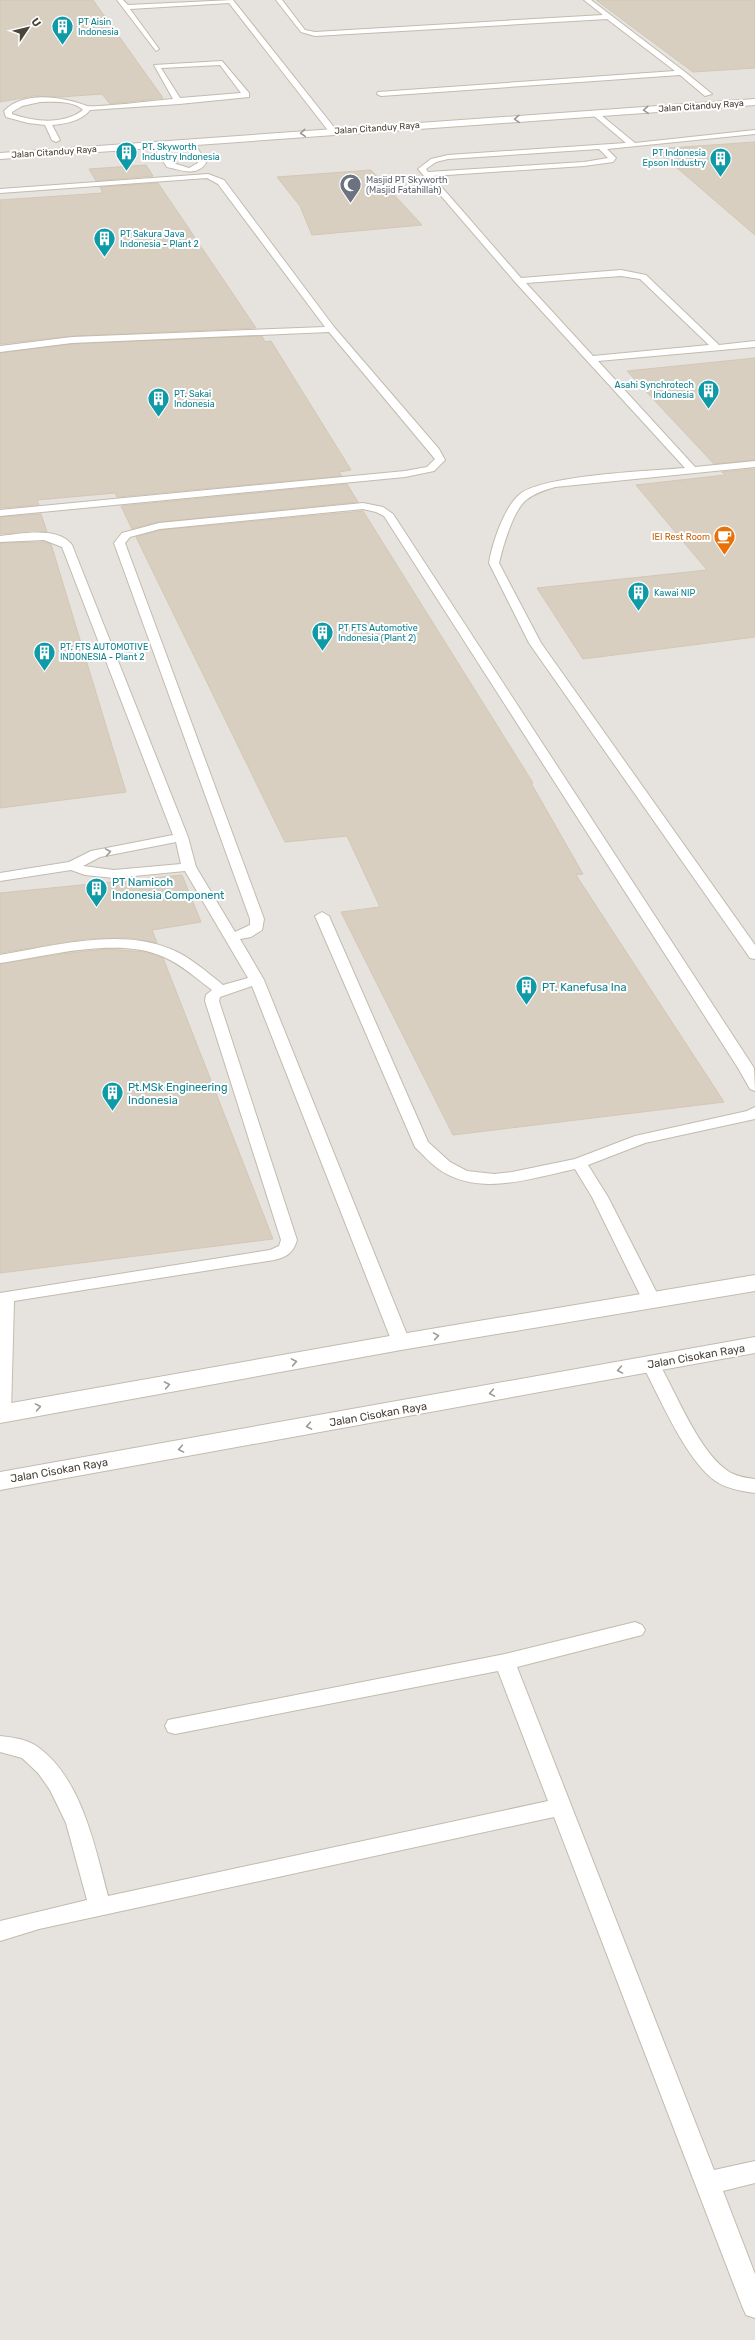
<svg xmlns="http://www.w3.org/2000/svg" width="755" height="2340" font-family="Rubik,sans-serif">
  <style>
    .industrial { fill: #e6e2dd }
    .building { fill: #d8cfc1; stroke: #d3c7b4 }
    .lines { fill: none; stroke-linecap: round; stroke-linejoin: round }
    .service-casing { stroke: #c2bbae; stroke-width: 2 }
    .minor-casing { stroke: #c2bbae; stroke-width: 2 }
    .service { fill: #fff; fill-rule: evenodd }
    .minor { fill: #fff; fill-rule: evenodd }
    .oneway { stroke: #9c9892 }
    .labels { text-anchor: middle; stroke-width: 4; stroke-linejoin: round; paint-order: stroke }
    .far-culture-label { font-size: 9px; fill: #0d838f; stroke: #fff; text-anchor: start }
    .far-street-label { font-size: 9px; fill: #4b4439; stroke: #fff }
    .far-worship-label { font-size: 9px; fill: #5b616d; stroke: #fff; text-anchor: start }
    .far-food-label { font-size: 9px; fill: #c56008; stroke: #fff; text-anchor: end }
    .culture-label { font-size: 11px; fill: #0d838f; stroke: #fff; text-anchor: start }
    .street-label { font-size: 11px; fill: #4b4439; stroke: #fff }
  </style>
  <rect width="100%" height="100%" fill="#f6f3ec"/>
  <!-- industrial -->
  <rect class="industrial" x="0" y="0" width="755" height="2340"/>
  <!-- building -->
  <g class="building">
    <polygon points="0,0 93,0 163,98 110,104 102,94 60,97 33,96 0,102"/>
    <polygon points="596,0 755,0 755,68 693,72"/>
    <polygon points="755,142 755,235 655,149"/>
    <polygon points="146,165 153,176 96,181 89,169"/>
    <polygon points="371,170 422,225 312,235 300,206 277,177"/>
    <polygon points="158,183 256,328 72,336 0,344 0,200 103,193 100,187"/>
    <polygon points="262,336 265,342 271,341 351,470 339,472 342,476 117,497 115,493 37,500 39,505 0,508 0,353 72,344"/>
    <polygon points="755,358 755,460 714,464 627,371"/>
    <polygon points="755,469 755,637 583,659 537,588 707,570 636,485 725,475 722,472"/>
    <polygon points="347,484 358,502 159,522 132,529 121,506"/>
    <polygon points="363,511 533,783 531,783 583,874 576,875 724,1102 453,1135 341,912 380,907 347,836 285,842 136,537 160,530"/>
    <polygon points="41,514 47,532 0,534 0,517"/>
    <polygon points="44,542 51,544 126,792 0,808 0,543"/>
    <polygon points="182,875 201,922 152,930 157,943 131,938 87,939 0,953 0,893"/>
    <polygon points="105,949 146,952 163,958 273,1239 0,1273 0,964 61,954"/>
  </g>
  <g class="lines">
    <defs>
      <g id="service">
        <polygon points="117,0 123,0 128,5 233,0 337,131 330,133 229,3 130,9 159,49 156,51"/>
        <polygon points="276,0 282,0 305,30 315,32 603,15 584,0 591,0 685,72 712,94 705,96 680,75 381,96 377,94 378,92 675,71 607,19 315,36 301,32"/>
        <path d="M222,61L249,93V97L179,104L90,110C82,121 65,124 52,125L60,140L56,142L52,140L45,125L28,123L6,117L4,111C24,90 64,97 87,106C93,108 161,100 173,99L154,65ZM220,65L241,93L180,98L161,68ZM40,102C52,102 73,100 83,110C63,125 35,122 12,114V112L22,106Z"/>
        <path d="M596,111L635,143L755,130V134L607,149L616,158L613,162L584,166L432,176L521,278L621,270L646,275L719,345L755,341V347L598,361L695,467L755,461V467L555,487C545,490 535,493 526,500C513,511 503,546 499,563L541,643L755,945V959L750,958L529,643L489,563C492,544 504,507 520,494C544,475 650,471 685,468L516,283L418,169L431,159L448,155L626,143L593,115L592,113ZM599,149L608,158L584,162L428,172L426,169L436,162L448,159ZM621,276L640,279L709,345L593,356L526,283Z"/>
        <path d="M187,140H193L206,163C197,177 180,170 167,167L152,145L159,143L173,163L189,168L198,163L186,142Z"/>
        <polygon points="208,174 224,180 334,327 439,449 445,460 434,471 405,477 0,516 0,510 405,471 427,467 435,459 329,332 72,343 0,352 0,346 72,337 325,327 218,184 207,178 0,193 0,189"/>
        <path d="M363,503L383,507L393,514L754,1068L755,1091L750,1089L738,1068L384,516L376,512L363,509L160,529L130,537L125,543L264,919L262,930L251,937L240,939L264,980L410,1342L407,1346L401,1348L395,1346L392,1342L252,986L220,997L219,1001L297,1240C293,1253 287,1257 274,1260L14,1301L11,1413L8,1417L0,1419V1293L270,1250L279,1246L281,1240L205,1001L206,995L212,990C196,978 182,965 164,957C119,936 47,956 0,963V955C54,946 120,927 173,950C191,958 207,972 223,985L248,978L185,871L114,878L85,875L71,870L0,881V873L69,862L91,851L173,835L62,547L44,540L0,542V536C20,534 58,526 72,545L188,837L196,867L235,932L250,925V919L114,543L122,533L159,523ZM176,842L181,864L114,870L83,866L100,857Z"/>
        <path d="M322,912L329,916L428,1142L450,1162L467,1171L494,1174L512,1172L575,1159L635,1136L747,1111L755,1107V1119L645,1143L588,1165L608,1197L661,1301L658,1305L652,1307L646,1305L643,1301L592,1197L575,1169C532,1178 483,1196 443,1172C433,1166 424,1156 415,1147L315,916Z"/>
        <path d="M651,1358L657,1360C676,1391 699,1455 731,1473C739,1477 747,1478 755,1479V1493C742,1491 728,1489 717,1482C687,1463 659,1396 642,1364L645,1360Z"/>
        <path d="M635,1622L642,1625L645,1630L642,1635L517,1667L714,2170L755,2161V2183L723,2191L755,2274V2318L746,2315L742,2306L554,1817L39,1929L0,1941V1921L87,1900L66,1823L50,1790L38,1773L22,1758L0,1752V1736C11,1737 25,1739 35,1745C81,1775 95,1847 108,1896L548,1801L498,1671L175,1734L168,1732L165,1726L168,1720L505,1654Z"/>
      </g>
      <g id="minor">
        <polygon points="755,99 755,105 0,159 0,153"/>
        <polygon points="755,1275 755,1291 401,1350 0,1423 0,1405 401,1334"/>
        <polygon points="755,1337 755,1353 0,1490 0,1472"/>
      </g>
    </defs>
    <!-- service casing -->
    <use href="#service" class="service-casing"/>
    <!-- minor casing -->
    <use href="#minor" class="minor-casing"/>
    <!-- service -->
    <use href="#service" class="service"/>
    <!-- minor -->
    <use href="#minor" class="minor"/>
  </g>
  <!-- one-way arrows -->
  <defs><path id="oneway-chevron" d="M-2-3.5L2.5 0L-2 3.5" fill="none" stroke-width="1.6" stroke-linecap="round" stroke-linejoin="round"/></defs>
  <g class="oneway">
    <use href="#oneway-chevron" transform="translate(646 110) rotate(176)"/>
    <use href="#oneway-chevron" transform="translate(517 119) rotate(176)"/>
    <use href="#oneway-chevron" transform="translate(303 133) rotate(175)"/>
    <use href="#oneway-chevron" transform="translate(108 852) rotate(-10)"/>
    <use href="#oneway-chevron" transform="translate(436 1336) rotate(-9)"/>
    <use href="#oneway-chevron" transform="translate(294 1362) rotate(-10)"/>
    <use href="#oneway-chevron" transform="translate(620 1370) rotate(170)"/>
    <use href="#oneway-chevron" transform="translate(167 1385) rotate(-10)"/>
    <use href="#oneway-chevron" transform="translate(492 1393) rotate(170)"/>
    <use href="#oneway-chevron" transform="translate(38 1407) rotate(-10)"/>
    <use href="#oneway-chevron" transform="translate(309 1426) rotate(170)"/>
    <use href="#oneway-chevron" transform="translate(181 1449) rotate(170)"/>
  </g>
  <!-- icons -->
  <defs>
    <symbol id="building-pin" viewBox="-11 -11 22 30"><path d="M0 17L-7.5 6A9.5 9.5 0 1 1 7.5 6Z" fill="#0f9aa8" stroke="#fff"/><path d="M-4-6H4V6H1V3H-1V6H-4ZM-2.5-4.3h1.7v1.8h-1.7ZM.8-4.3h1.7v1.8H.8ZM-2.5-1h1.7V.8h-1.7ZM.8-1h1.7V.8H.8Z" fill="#fff"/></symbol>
    <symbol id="mosque-pin" viewBox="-11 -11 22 30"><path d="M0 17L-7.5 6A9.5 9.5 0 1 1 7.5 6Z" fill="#6b7280" stroke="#fff"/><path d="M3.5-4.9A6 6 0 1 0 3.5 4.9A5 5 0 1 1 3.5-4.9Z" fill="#fff"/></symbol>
    <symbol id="cafe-pin" viewBox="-11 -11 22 30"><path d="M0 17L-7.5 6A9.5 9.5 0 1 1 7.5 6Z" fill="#e8710a" stroke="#fff"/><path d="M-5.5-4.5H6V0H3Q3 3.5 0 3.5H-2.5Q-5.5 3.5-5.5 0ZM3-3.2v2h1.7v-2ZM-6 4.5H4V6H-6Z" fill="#fff"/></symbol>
  </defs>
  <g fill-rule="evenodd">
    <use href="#building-pin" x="50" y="14" width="25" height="34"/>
    <use href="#building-pin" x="114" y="140" width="25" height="34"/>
    <use href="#building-pin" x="708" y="146" width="25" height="34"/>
    <use href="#mosque-pin" x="338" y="172" width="25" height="34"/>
    <use href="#building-pin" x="92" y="226" width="25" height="34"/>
    <use href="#building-pin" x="696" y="378" width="25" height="34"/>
    <use href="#building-pin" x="146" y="386" width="25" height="34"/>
    <use href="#cafe-pin" x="712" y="524" width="25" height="34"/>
    <use href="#building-pin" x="626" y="580" width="25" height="34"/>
    <use href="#building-pin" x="310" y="620" width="25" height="34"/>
    <use href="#building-pin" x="32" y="640" width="25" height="34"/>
    <use href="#building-pin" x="84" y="876" width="25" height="34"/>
    <use href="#building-pin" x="514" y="974" width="25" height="34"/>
    <use href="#building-pin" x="100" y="1080" width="25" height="34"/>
  </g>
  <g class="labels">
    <!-- far-culture labels -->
    <g class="far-culture-label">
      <text x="78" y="25">PT Aisin<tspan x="78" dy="10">Indonesia</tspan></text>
      <text x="142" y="150">PT. Skyworth<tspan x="142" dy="10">Industry Indonesia</tspan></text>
      <text x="706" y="156" text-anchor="end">PT Indonesia<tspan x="706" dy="10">Epson Industry</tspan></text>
      <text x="120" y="237">PT Sakura Java<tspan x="120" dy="10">Indonesia - Plant 2</tspan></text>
      <text x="694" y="388" text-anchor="end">Asahi Synchrotech<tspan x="694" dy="10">Indonesia</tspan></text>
      <text x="174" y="397">PT. Sakai<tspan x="174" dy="10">Indonesia</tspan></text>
      <text x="654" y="596">Kawai NIP</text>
      <text x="338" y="631">PT FTS Automotive<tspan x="338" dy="10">Indonesia (Plant 2)</tspan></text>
      <text x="60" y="650">PT. FTS AUTOMOTIVE<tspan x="60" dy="10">INDONESIA - Plant 2</tspan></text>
    </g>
    <!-- far-street labels -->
    <g class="far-street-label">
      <text transform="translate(701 106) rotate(-4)" y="3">Jalan Citanduy Raya</text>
      <text transform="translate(377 128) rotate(-4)" y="3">Jalan Citanduy Raya</text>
      <text transform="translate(54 152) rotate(-4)" y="3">Jalan Citanduy Raya</text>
    </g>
    <!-- far-worship labels -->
    <g class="far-worship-label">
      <text x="366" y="183">Masjid PT Skyworth<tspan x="366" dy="10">(Masjid Fatahillah)</tspan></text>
    </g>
    <!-- far-food labels -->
    <g class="far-food-label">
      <text x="710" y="540">IEI Rest Room</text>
    </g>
    <!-- culture labels -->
    <g class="culture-label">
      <text x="112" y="886">PT Namicoh<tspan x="112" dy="13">Indonesia Component</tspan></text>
      <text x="542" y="991">PT. Kanefusa Ina</text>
      <text x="128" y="1091">Pt.MSk Engineering<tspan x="128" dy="13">Indonesia</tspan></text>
    </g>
    <!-- street labels -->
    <g class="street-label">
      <text transform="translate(696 1356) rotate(-10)" y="4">Jalan Cisokan Raya</text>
      <text transform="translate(378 1414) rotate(-10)" y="4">Jalan Cisokan Raya</text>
      <text transform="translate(59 1470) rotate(-10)" y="4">Jalan Cisokan Raya</text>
    </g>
  </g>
  <!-- north arrow -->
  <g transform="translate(28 28) rotate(55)" stroke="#ffffff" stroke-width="3" paint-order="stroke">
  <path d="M0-3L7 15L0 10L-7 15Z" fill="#4b4439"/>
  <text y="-6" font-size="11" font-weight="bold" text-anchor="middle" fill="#4b4439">U</text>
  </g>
</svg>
